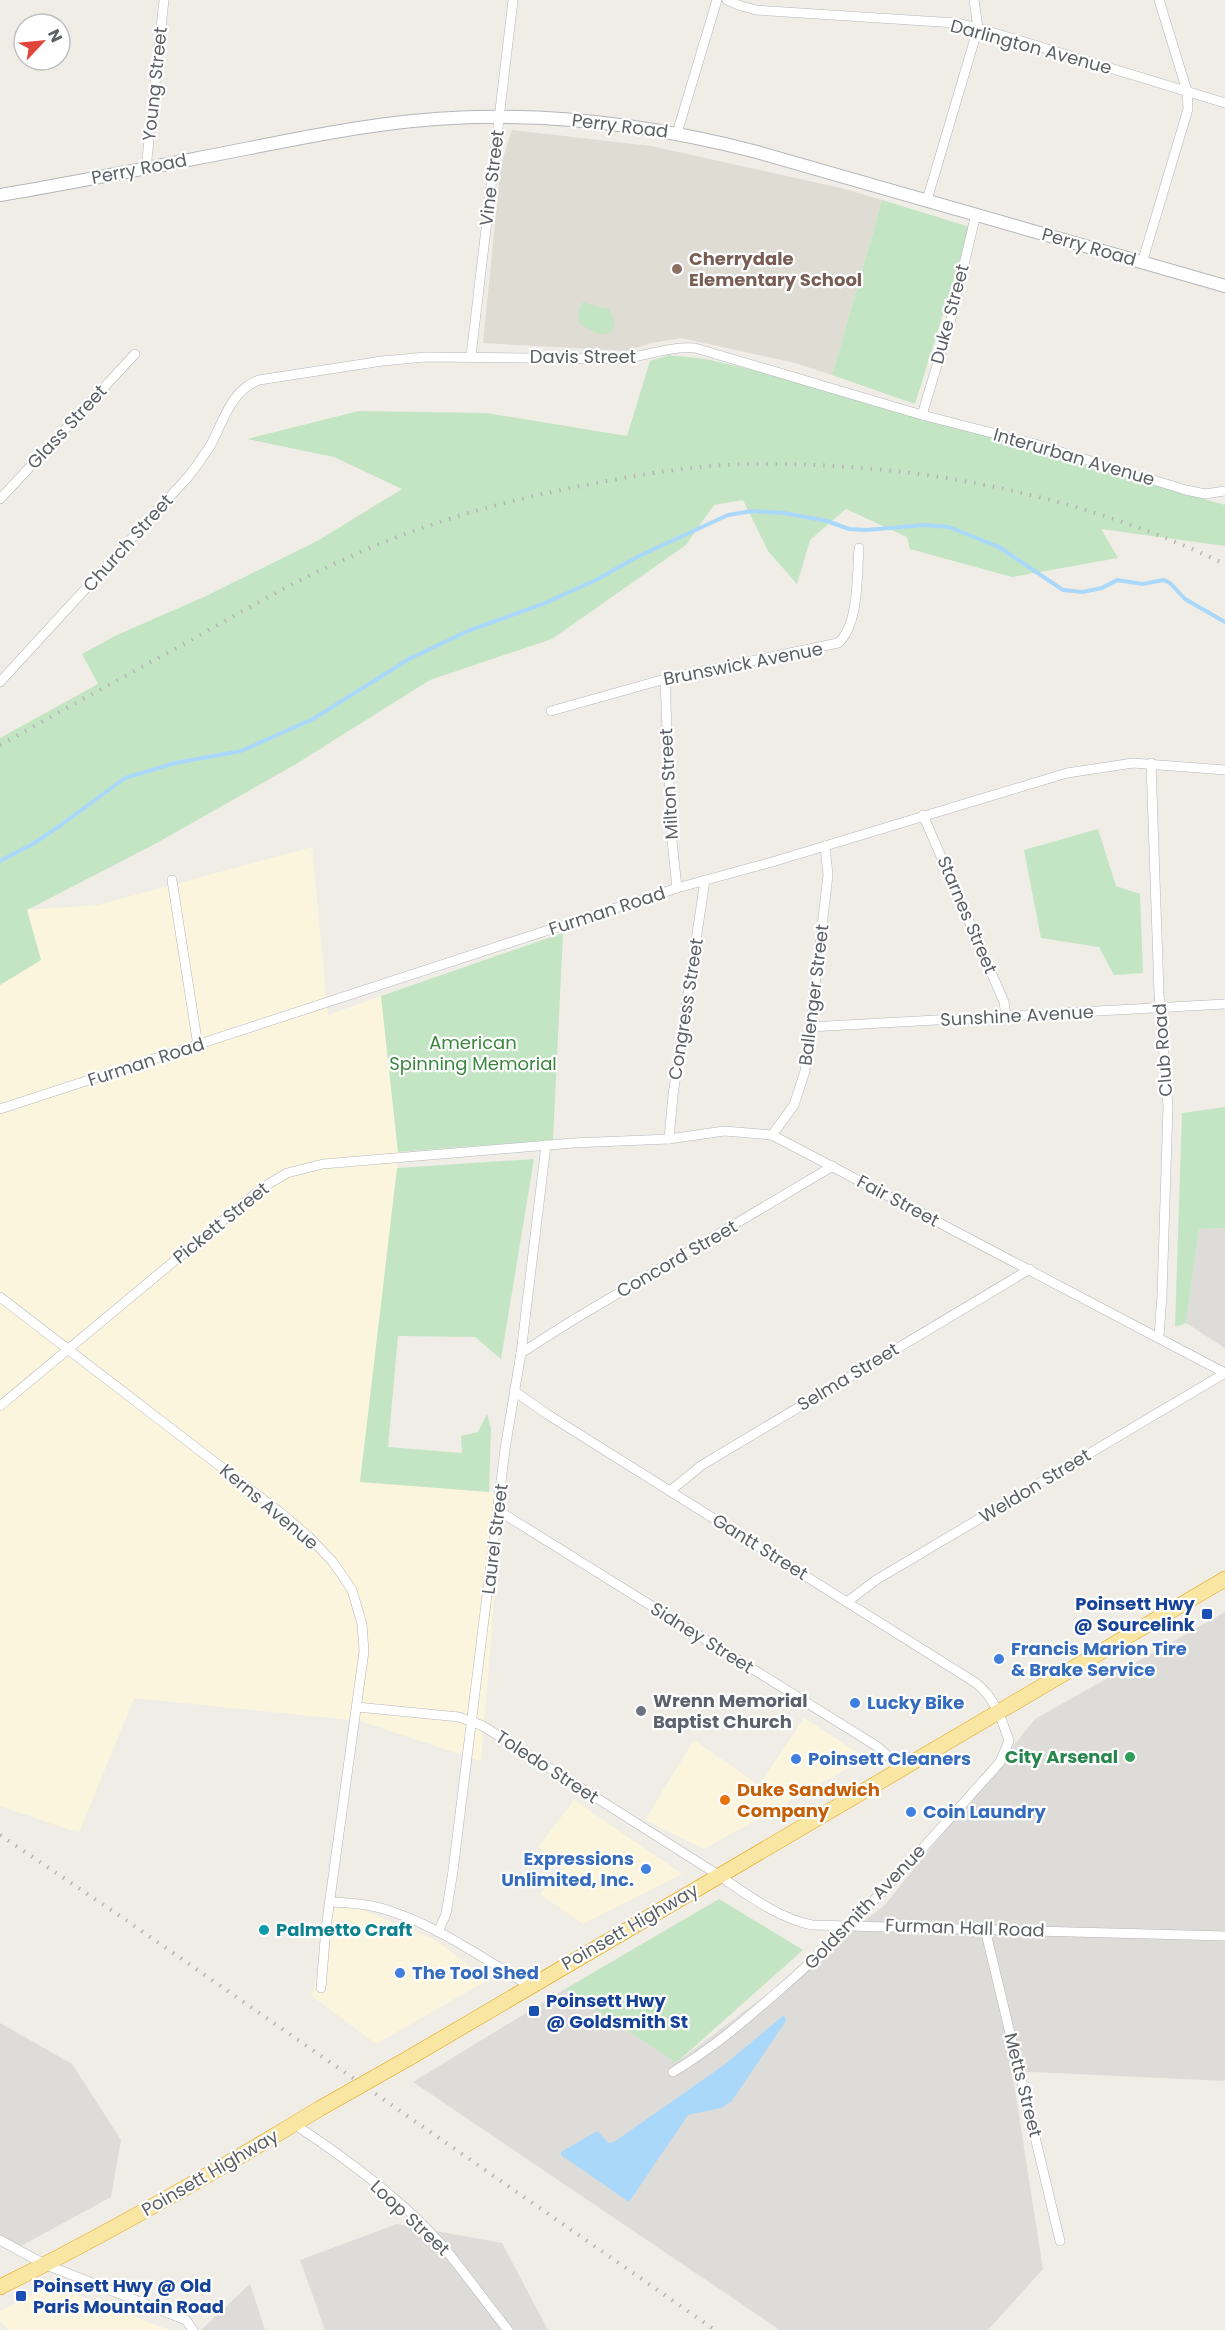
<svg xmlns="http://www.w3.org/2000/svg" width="1225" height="2330" font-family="Poppins,sans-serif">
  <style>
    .commercial { fill: #fcf5dd }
    .industrial { fill: #dedcd8 }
    .education { fill: #dfdcd4 }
    .green { fill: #c4e5c4 }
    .water { fill: #aad8fa }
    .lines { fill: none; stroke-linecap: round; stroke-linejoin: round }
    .stream { stroke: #aad8fa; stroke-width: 4 }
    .minor-casing { stroke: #b3b6ba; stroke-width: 10 }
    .tertiary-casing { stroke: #b3b6ba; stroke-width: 14 }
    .trunk-casing { stroke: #e7a10d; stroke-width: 16 }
    .minor { stroke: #fff; stroke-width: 9 }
    .tertiary { stroke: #fff; stroke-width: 12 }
    .trunk { stroke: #f8e6a2; stroke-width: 15 }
    .rail { stroke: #b4b5b5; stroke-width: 4; stroke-dasharray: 1.5 8; stroke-linecap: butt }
    .trunk-bridge-casing { stroke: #e7a10d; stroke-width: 16; stroke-linecap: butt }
    .trunk-bridge { stroke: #f8e6a2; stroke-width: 15 }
    .education-dot { fill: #8d6e63; stroke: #fff; stroke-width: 2 }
    .transit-dot { fill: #1a4fb4; stroke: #fff; stroke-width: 2 }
    .shop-dot { fill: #3f7fe0; stroke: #fff; stroke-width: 2 }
    .worship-dot { fill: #6b7280; stroke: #fff; stroke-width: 2 }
    .leisure-dot { fill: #2e9e5b; stroke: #fff; stroke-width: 2 }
    .food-dot { fill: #e8710a; stroke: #fff; stroke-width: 2 }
    .culture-dot { fill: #0f9aa8; stroke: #fff; stroke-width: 2 }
    .labels { text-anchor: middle; stroke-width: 4.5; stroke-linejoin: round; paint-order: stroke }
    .street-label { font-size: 18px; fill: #5d6165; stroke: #fff }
    .education-label { font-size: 18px; font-weight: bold; fill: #785e54; stroke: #fff; text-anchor: start }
    .park-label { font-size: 18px; fill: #3b863e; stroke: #fff }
    .transit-label { font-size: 18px; font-weight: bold; fill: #164399; stroke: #fff; text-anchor: start }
    .shop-label { font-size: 18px; font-weight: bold; fill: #366cbe; stroke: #fff; text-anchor: start }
    .worship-label { font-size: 18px; font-weight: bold; fill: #5b616d; stroke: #fff; text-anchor: start }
    .leisure-label { font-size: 18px; font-weight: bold; fill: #27864d; stroke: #fff; text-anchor: end }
    .food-label { font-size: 18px; font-weight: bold; fill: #c56008; stroke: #fff; text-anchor: start }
    .culture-label { font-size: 18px; font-weight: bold; fill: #0d838f; stroke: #fff; text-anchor: start }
  </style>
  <rect width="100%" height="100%" fill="#efede6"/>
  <!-- commercial -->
  <g class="commercial">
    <polygon points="312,847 328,1015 381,996 398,1152 397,1181 360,1481 503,1493 481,1761 360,1721 134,1698 79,1833 0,1806 0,985 41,960 27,910 98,905"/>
    <polygon points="804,1718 866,1758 704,1849 645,1820 694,1740 759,1785"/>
    <polygon points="574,1800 682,1874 583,1924 540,1894 563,1865 538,1847"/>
    <polygon points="334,1898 437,1941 488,1980 376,2044 312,1996"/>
    <polygon points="51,2285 169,2330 9,2330 0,2322 0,2311"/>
  </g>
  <!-- industrial -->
  <g class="industrial">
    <polygon points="1225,1228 1225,1348 1186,1323 1199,1229"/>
    <polygon points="1225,1612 1225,2081 1012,2071 1043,2269 988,2330 780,2330 413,2082 565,1989 676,2063 884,1906 1035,1719"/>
    <polygon points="0,2023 72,2064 121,2140 111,2197 21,2246 0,2238"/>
    <polygon points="397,2224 502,2243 548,2330 325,2330 300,2260"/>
    <polygon points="250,2284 265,2330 201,2330"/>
  </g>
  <!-- education -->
  <polygon class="education" points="512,130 651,146 841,188 882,200 832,375 795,363 681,338 651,343 627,351 483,343 501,164"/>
  <!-- green -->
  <g class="green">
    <polygon points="882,200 970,227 915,404 832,375"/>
    <path d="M583,302L605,309L608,307L615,322L612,332C598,338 590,329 579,324L578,313Z"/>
    <polygon points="669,355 706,359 771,374 1225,505 1225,546 1101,529 1118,558 1012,577 910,549 907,537 846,509 810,540 797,584 768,551 743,500 714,505 686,545 552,639 430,680 296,764 155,844 27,910 41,960 0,985 0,738 98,684 82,654 117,635 204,597 319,540 402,489 334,457 247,439 359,411 486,413 627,436 650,361"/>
    <polygon points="1098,829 1116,886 1140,894 1143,973 1114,975 1099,947 1041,938 1024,850"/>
    <polygon points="563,933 553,1140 398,1152 381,996"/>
    <polygon points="1225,1107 1225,1228 1199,1229 1186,1323 1175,1327 1182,1113"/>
    <polygon points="534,1159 501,1359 475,1337 398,1336 388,1447 462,1453 461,1436 478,1432 487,1414 491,1428 489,1492 360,1482 397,1168"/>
    <polygon points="719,1899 803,1950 676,2063 565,1989"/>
  </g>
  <!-- water -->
  <polygon class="water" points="784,2015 786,2021 731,2102 721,2108 688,2115 629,2202 561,2155 561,2152 597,2131 609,2143 614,2142 724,2065"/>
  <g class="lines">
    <!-- stream -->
    <polyline class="stream" points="0,861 31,845 61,825 125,778 175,763 241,751 313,719 409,659 470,630 543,604 596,580 637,557 728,515 752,511 784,513 827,521 849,529 867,530 924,525 949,527 999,547 1063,590 1083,592 1102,588 1117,580 1142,584 1164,580 1170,583 1185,599 1225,622"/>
    <defs>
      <g id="minor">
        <polyline points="727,0 738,5 756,10 956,23 978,28 1225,103"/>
        <polyline points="677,133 717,0"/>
        <polyline points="146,168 164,0"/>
        <polyline points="927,200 978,28 974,0"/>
        <polyline points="1142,263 1188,109 1187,91 1159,0"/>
        <polyline points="471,356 513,0"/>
        <polyline points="922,415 952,315 976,214"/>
        <polyline points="0,499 135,354"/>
        <polyline points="665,679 671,831 677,888"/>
        <path d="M0,682L188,477C196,467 203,457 210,446C224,421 230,391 259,380L382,361L425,357L622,359C646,356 670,346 695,348L922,415L1035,444L1186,490L1205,494L1225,491"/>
        <path d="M551,711L665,679L838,643C859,626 857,574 859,548"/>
        <polyline points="1151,763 1159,993 1168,1106 1162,1295 1159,1336"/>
        <polyline points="923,815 1004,1002 1006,1016"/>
        <polyline points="172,880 198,1046"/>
        <polyline points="809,1027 1225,1004"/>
        <polyline points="0,1109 677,888 772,862 1067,773 1133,763 1225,770"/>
        <polyline points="772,1135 794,1105 805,1071 828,875 825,846"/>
        <polyline points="669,1139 673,1095 705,880"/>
        <polyline points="0,1297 281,1513 309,1537 333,1562 352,1590 362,1624 364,1651 326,1928 321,1988"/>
        <polyline points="521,1353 573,1320 833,1166"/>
        <path d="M514,1391L547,1414L976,1683C995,1698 1002,1720 1009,1741L1000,1762C928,1843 857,1924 775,1994C743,2022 710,2050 673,2072"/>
        <polyline points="0,1406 262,1188 287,1173 323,1164 573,1143 669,1139 724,1131 772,1135 1225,1373"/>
        <polyline points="670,1491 702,1465 1030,1269"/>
        <polyline points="499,1511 878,1747 902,1769"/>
        <polyline points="847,1602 876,1580 1225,1373"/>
        <path d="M357,1707L459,1717L483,1726C557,1773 630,1819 704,1866C739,1887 770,1916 812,1925L1225,1936"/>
        <path d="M330,1902C350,1903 371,1904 390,1911C440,1927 485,1960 530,1986"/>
        <polyline points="985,1929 1060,2241"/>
        <polyline points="438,1932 446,1914 453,1871 505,1449 521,1353 546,1145"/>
        <path d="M294,2124C341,2155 402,2200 440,2243C464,2271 485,2302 508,2330"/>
        <polyline points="0,2240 44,2264 186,2320 193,2330"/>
      </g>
      <path id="tertiary" d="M0,195C83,181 167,164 250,148C325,133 402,118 479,117C575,115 665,128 757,152L1225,286"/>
      <g id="trunk">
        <polyline points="409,2058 1225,1579"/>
        <path d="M0,2287C109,2233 215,2172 319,2109"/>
      </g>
    </defs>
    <!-- minor casing -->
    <use href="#minor" class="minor-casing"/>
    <!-- tertiary casing -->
    <use href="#tertiary" class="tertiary-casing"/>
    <!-- trunk casing -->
    <use href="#trunk" class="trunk-casing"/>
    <!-- minor -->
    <use href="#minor" class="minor"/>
    <!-- tertiary -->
    <use href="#tertiary" class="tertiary"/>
    <!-- trunk -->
    <use href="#trunk" class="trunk"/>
    <!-- rail -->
    <g class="rail">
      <path d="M0,745C65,709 130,673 195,638C244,610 293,582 345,559C418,525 496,503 575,487C632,476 692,465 750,464C914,462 1076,493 1225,564"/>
      <polyline points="0,1835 120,1916 715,2330"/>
    </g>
    <defs>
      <polyline id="trunk-bridge" points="319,2109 409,2058"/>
    </defs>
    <!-- trunk-bridge casing -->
    <use href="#trunk-bridge" class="trunk-bridge-casing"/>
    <!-- trunk-bridge -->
    <use href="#trunk-bridge" class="trunk-bridge"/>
  </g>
  <!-- markers -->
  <circle class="education-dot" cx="677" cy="269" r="6"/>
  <g class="transit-dot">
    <rect x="1201" y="1608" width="12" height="12" rx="3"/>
    <rect x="528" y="2005" width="12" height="12" rx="3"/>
    <rect x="15" y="2290" width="12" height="12" rx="3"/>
  </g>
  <g class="shop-dot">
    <circle cx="999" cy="1659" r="6"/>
    <circle cx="855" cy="1703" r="6"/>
    <circle cx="796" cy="1759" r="6"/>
    <circle cx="911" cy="1812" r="6"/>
    <circle cx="646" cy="1869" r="6"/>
    <circle cx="400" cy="1973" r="6"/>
  </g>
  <circle class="worship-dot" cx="641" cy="1711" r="6"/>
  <circle class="leisure-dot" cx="1130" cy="1757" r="6"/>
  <circle class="food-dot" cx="725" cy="1800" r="6"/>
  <circle class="culture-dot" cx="264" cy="1930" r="6"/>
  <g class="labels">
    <!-- street labels -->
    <g class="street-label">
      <text transform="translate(1031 47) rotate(15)" y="6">Darlington Avenue</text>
      <text transform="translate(155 84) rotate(-84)" y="6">Young Street</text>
      <text transform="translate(620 126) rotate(7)" y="6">Perry Road</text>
      <text transform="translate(139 169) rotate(-11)" y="6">Perry Road</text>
      <text transform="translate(492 178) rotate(-83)" y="6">Vine Street</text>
      <text transform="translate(1089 247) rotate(16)" y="6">Perry Road</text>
      <text transform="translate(950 314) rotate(-75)" y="6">Duke Street</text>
      <text x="583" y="363">Davis Street</text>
      <text transform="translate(67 427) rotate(-47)" y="6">Glass Street</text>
      <text transform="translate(1074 457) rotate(16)" y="6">Interurban Avenue</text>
      <text transform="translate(128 543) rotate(-48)" y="6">Church Street</text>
      <text transform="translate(743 664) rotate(-11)" y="6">Brunswick Avenue</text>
      <text transform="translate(669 784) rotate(-93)" y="6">Milton Street</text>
      <text transform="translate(607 911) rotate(-18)" y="6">Furman Road</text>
      <text transform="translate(967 915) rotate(67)" y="6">Starnes Street</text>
      <text transform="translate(814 995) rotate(-83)" y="6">Ballenger Street</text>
      <text transform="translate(686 1009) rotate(-81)" y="6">Congress Street</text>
      <text transform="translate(1017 1016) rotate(-3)" y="6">Sunshine Avenue</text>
      <text transform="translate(1163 1050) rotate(-94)" y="6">Club Road</text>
      <text transform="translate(146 1062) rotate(-18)" y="6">Furman Road</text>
      <text transform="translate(898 1201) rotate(28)" y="6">Fair Street</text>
      <text transform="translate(221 1223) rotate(-39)" y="6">Pickett Street</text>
      <text transform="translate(677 1259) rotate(-30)" y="6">Concord Street</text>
      <text transform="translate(848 1377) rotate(-31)" y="6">Selma Street</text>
      <text transform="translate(1035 1486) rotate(-31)" y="6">Weldon Street</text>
      <text transform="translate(269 1507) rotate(40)" y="6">Kerns Avenue</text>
      <text transform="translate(495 1539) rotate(-83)" y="6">Laurel Street</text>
      <text transform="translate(760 1547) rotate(32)" y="6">Gantt Street</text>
      <text transform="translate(702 1638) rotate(32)" y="6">Sidney Street</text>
      <text transform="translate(547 1767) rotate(33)" y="6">Toledo Street</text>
      <text transform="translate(865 1907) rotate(-46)" y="6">Goldsmith Avenue</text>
      <text transform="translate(630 1927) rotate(-30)" y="6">Poinsett Highway</text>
      <text transform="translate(965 1928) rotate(2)" y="6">Furman Hall Road</text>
      <text transform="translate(1023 2085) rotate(76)" y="6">Metts Street</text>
      <text transform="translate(210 2173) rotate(-30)" y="6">Poinsett Highway</text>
      <text transform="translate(410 2218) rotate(43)" y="6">Loop Street</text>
    </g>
    <!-- education labels -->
    <g class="education-label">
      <text x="689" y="265">Cherrydale<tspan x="689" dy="21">Elementary School</tspan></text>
    </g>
    <!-- park labels -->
    <g class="park-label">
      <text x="473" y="1049">American<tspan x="473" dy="21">Spinning Memorial</tspan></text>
    </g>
    <!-- transit labels -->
    <g class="transit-label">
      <text x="1195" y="1610" text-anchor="end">Poinsett Hwy<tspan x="1195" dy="21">@ Sourcelink</tspan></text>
      <text x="546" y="2007">Poinsett Hwy<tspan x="546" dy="21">@ Goldsmith St</tspan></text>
      <text x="33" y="2292">Poinsett Hwy @ Old<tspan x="33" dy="21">Paris Mountain Road</tspan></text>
    </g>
    <!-- shop labels -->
    <g class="shop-label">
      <text x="1011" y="1655">Francis Marion Tire<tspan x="1011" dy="21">&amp; Brake Service</tspan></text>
      <text x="867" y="1709">Lucky Bike</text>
      <text x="808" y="1765">Poinsett Cleaners</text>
      <text x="923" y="1818">Coin Laundry</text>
      <text x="634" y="1865" text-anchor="end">Expressions<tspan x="634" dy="21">Unlimited, Inc.</tspan></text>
      <text x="412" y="1979">The Tool Shed</text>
    </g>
    <!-- worship labels -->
    <g class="worship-label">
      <text x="653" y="1707">Wrenn Memorial<tspan x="653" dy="21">Baptist Church</tspan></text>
    </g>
    <!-- leisure labels -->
    <g class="leisure-label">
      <text x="1118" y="1763">City Arsenal</text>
    </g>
    <!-- food labels -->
    <g class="food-label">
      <text x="737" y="1796">Duke Sandwich<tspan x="737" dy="21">Company</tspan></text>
    </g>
    <!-- culture labels -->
    <g class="culture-label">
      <text x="276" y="1936">Palmetto Craft</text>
    </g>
  </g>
  <!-- north arrow -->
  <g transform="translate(42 42) rotate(64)"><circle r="28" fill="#ffffff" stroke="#bec0c1" stroke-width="1.5"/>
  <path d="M0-4.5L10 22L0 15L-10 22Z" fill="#e0463b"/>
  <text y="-9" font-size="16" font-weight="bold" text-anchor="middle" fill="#5d6165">N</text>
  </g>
</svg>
